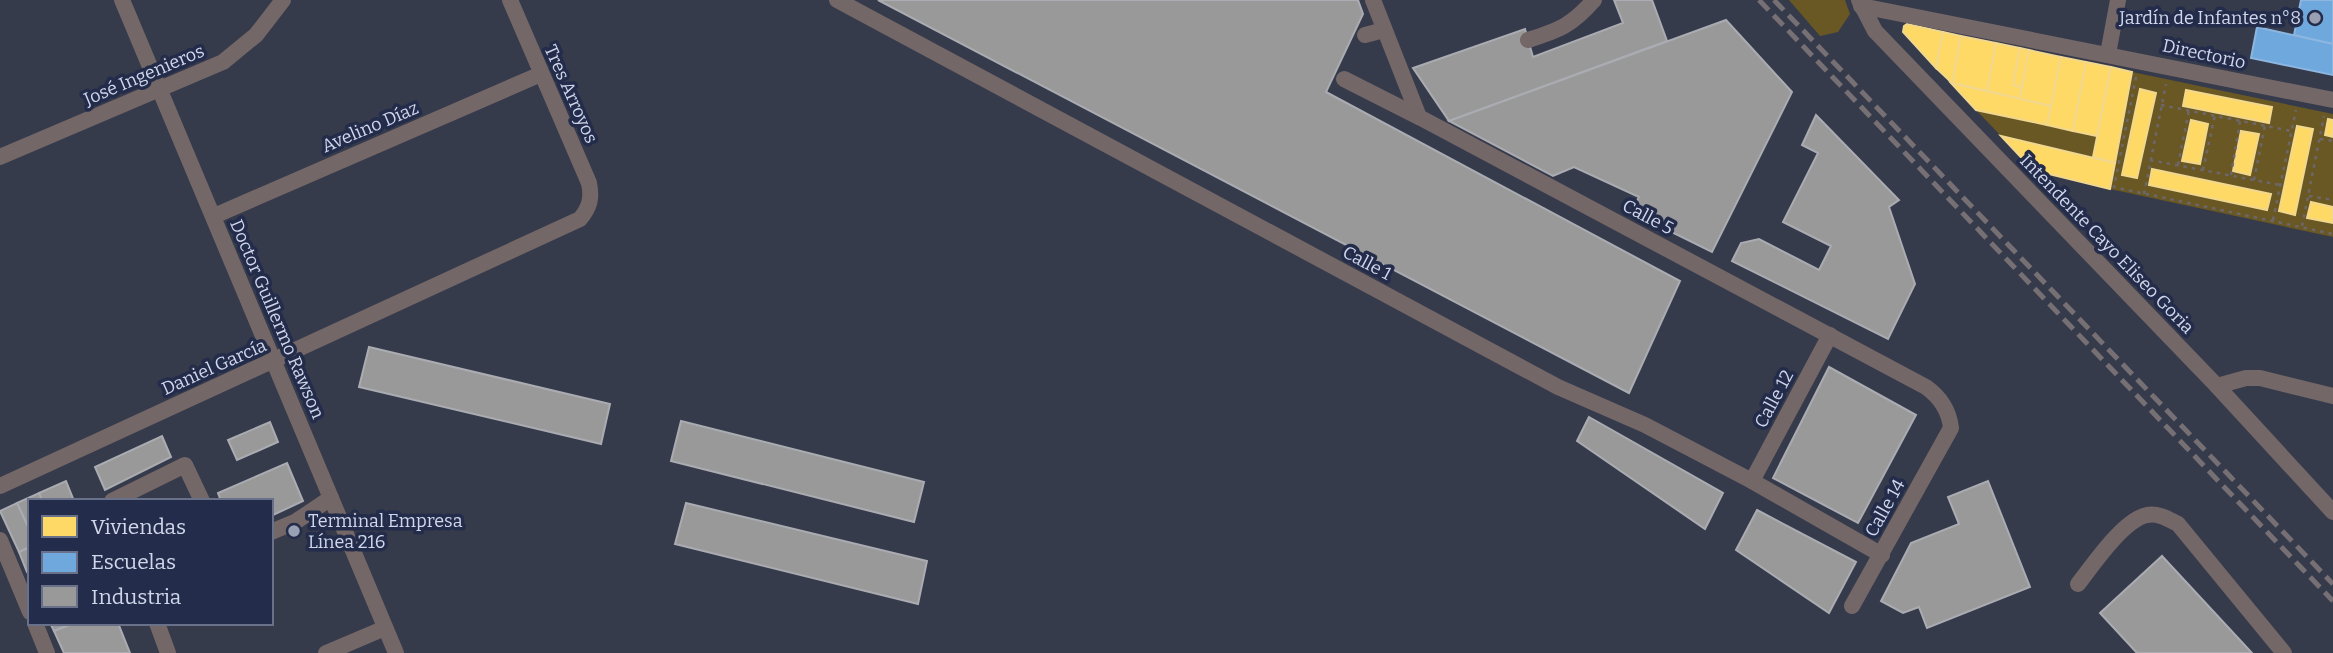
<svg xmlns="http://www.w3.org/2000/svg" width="2333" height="653" font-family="Bitter,serif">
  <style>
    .green { fill: #695823; fill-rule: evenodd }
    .homes { fill: #ffd966; stroke: #f1d88e; stroke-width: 2 }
    .schools { fill: #6fa8dc; stroke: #8cb6e0; stroke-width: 2 }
    .industry { fill: #999; stroke: #aaacb2; stroke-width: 2 }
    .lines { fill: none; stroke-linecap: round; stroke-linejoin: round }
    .path { stroke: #6d676b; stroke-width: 2.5; stroke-dasharray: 3.5 5; stroke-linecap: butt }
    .minor { stroke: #746767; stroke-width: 16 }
    .rail { stroke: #766f73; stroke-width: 5; stroke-dasharray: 14 7; stroke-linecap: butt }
    .poi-dot { fill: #9aa0b3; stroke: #232c4a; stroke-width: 2.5 }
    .labels { text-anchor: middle; stroke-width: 7; stroke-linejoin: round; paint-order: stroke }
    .poi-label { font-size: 18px; fill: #d0d7eb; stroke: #232c4a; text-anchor: end }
    .street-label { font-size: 18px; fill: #d0d7eb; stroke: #232c4a }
  </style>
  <rect width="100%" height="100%" fill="#363b4c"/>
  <!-- green -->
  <g class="green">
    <polygon points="1789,0 1845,0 1850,14 1838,32 1820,36"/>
    <path d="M2132,72L2333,114V120L2328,119L2333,137V207L2311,202L2308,218L2333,223V237L2110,189ZM2140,90L2156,93L2137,178L2122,174ZM2186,90L2272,107L2269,122V123ZM2191,120L2208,124L2183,161ZM2298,126L2313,130L2294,215L2279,211ZM2241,131L2258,134L2250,174L2233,171ZM2152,170L2270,195L2267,210L2149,185Z"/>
    <polygon points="1976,110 2097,136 2093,157 2001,136"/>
  </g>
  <!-- homes -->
  <g class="homes">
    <polygon points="1907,24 1943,32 1936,68 1903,32 1904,26"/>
    <polygon points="1943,32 1961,36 1952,83 1936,68"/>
    <polygon points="1961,36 1996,43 1987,91 1952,83"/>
    <polygon points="1996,43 2020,48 2013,85 2022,87 2020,99 1987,91"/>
    <polygon points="2020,48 2029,50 2022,87 2013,85"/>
    <polygon points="2029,50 2061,57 2051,106 2020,99"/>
    <polygon points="2061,57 2086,62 2073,131 2047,125"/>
    <polygon points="2086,62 2111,67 2097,136 2073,131"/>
    <polygon points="2111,67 2132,72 2115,163 2093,157"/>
    <polygon points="1951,83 2051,106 2047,125 1976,110"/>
    <polygon points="2140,89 2156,93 2137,178 2122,175"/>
    <polygon points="2186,90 2272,107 2269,123 2183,106"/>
    <polygon points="2328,119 2333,120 2333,137 2325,135"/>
    <polygon points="2191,120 2208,124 2200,164 2182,161"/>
    <polygon points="2297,126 2313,129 2295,215 2279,211"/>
    <polygon points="2241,131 2259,134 2250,175 2233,171"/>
    <polygon points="2001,136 2115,163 2110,189 2033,170"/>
    <polygon points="2152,169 2271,194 2267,210 2149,185"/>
    <polygon points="2311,202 2333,207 2333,223 2307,218"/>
  </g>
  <!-- schools -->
  <g class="schools">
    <polygon points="2301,0 2333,0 2333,44 2294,35"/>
    <polygon points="2257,27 2333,44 2333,75 2251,58"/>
  </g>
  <!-- industry -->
  <g class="industry">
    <polygon points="878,0 1358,0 1363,14 1326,92 1680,281 1629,393"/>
    <polygon points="1614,0 1652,0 1667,41 1449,121 1413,68 1525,29 1533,57 1623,23"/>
    <polygon points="1726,20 1792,92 1712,252 1631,212 1639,197 1574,167 1553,176 1449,121"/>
    <polygon points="1816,115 1899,200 1889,207 1915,284 1888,339 1732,261 1741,243 1759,239 1819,270 1831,246 1783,222 1818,153 1802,145"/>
    <polygon points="369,347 610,404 601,444 359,387"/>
    <polygon points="1829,367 1916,415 1858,523 1773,478"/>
    <polygon points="1589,417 1723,493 1705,529 1577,441"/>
    <polygon points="681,421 924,482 914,522 671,461"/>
    <polygon points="270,422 278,442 237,460 228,440"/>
    <polygon points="162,436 171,457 105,490 95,467"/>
    <polygon points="287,463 303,501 271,516 271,501 221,501 218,493"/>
    <polygon points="66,481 74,501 42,501 39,493"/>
    <polygon points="1988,481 2030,587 1927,628 1919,607 1903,613 1881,601 1911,543 1959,524 1948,497"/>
    <polygon points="39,493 42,501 30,501 30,531 17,503"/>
    <polygon points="17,503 30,531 30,547 19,552 0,511"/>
    <polygon points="686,503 927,561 918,604 675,544"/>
    <polygon points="1757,510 1856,562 1829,613 1736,550"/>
    <polygon points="30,547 30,571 27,572 19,552"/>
    <polygon points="2162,556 2252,653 2137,653 2100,613"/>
    <polygon points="50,623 74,623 54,631"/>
    <polygon points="74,623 118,623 130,653 64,653 54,631"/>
  </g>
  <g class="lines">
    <!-- path -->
    <g class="path">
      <polyline points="2136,77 2114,187 2333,234"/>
      <polyline points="2161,105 2291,131"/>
      <polyline points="2320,139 2333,141"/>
      <polyline points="2150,160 2280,185"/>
      <polyline points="2178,165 2189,110"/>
      <polyline points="2203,170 2215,115"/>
      <polyline points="2231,175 2240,121"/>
      <polyline points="2254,180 2265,125"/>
      <polyline points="2144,194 2166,84"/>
      <polyline points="2309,196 2333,200"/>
      <polyline points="2273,220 2296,110"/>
      <polyline points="2302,226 2324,116"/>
    </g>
    <!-- minor -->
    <g class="minor">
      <polyline points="122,0 396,653"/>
      <polyline points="837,0 1558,387 1645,425 1752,481 1882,555"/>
      <path d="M1373,0L1419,117L1926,387C1940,397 1949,410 1951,428L1852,606"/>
      <polyline points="1859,0 1875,31 2217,386 2333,512"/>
      <polyline points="1861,6 2333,100"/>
      <polyline points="1365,35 1384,30"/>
      <path d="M1528,40C1560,30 1572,25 1594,0"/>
      <polyline points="2108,54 2118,0"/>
      <polyline points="1344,79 1419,117"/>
      <polyline points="0,157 223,62 256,35 283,0"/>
      <polyline points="214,216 541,74"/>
      <polyline points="2217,386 2246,378 2260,378 2333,396"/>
      <polyline points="1752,481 1830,335"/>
      <path d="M0,486L580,219C590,207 592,198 589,183L510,0"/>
      <polyline points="112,501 185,465 202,501"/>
      <polyline points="271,532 295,522 331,498"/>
      <polyline points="0,540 30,612"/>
      <path d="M2078,584C2093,565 2123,520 2147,515C2159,513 2168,519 2178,524L2284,653"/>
      <polyline points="35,623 47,653"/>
      <polyline points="157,623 168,653"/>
      <polyline points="326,653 385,628"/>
    </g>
    <!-- rail -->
    <g class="rail">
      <polyline points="1759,0 2333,601"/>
      <polyline points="1774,0 2333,584"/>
    </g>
  </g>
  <!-- markers -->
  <g class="poi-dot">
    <circle cx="2315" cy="18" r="7"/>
    <circle cx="294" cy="531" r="7"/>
  </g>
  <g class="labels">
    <!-- poi labels -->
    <g class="poi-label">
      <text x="2301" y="24">Jardín de Infantes n°8</text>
      <text x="308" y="527" text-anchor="start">Terminal Empresa<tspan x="308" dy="21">Línea 216</tspan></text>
    </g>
    <!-- street labels -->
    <g class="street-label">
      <text transform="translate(2204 54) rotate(12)" y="6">Directorio</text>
      <text transform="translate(144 75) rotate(-23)" y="6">José Ingenieros</text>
      <text transform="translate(571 94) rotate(66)" y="6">Tres Arroyos</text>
      <text transform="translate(370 127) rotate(-23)" y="6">Avelino Díaz</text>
      <text transform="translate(1648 217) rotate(28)" y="6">Calle 5</text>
      <text transform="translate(2107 244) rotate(46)" y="6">Intendente Cayo Eliseo Goria</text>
      <text transform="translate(1367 263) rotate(28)" y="6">Calle 1</text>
      <text transform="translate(277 319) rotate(67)" y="6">Doctor Guillermo Rawson</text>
      <text transform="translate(214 367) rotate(-24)" y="6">Daniel García</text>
      <text transform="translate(1774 399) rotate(-62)" y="6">Calle 12</text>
      <text transform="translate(1885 508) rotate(-61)" y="6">Calle 14</text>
    </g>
  </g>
  <!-- legend -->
  <rect x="28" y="499" width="245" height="126" fill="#232c4a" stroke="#68708a" stroke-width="2"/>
  <rect x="42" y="516" width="35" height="21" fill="#ffd966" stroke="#68708a" stroke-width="2"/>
  <text x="91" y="534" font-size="21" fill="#d0d7eb">Viviendas</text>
  <rect x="42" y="552" width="35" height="21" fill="#6fa8dc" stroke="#68708a" stroke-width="2"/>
  <text x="91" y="569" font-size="21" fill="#d0d7eb">Escuelas</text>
  <rect x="42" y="586" width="35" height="21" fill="#999999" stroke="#68708a" stroke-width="2"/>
  <text x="91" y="604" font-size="21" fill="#d0d7eb">Industria</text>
</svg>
